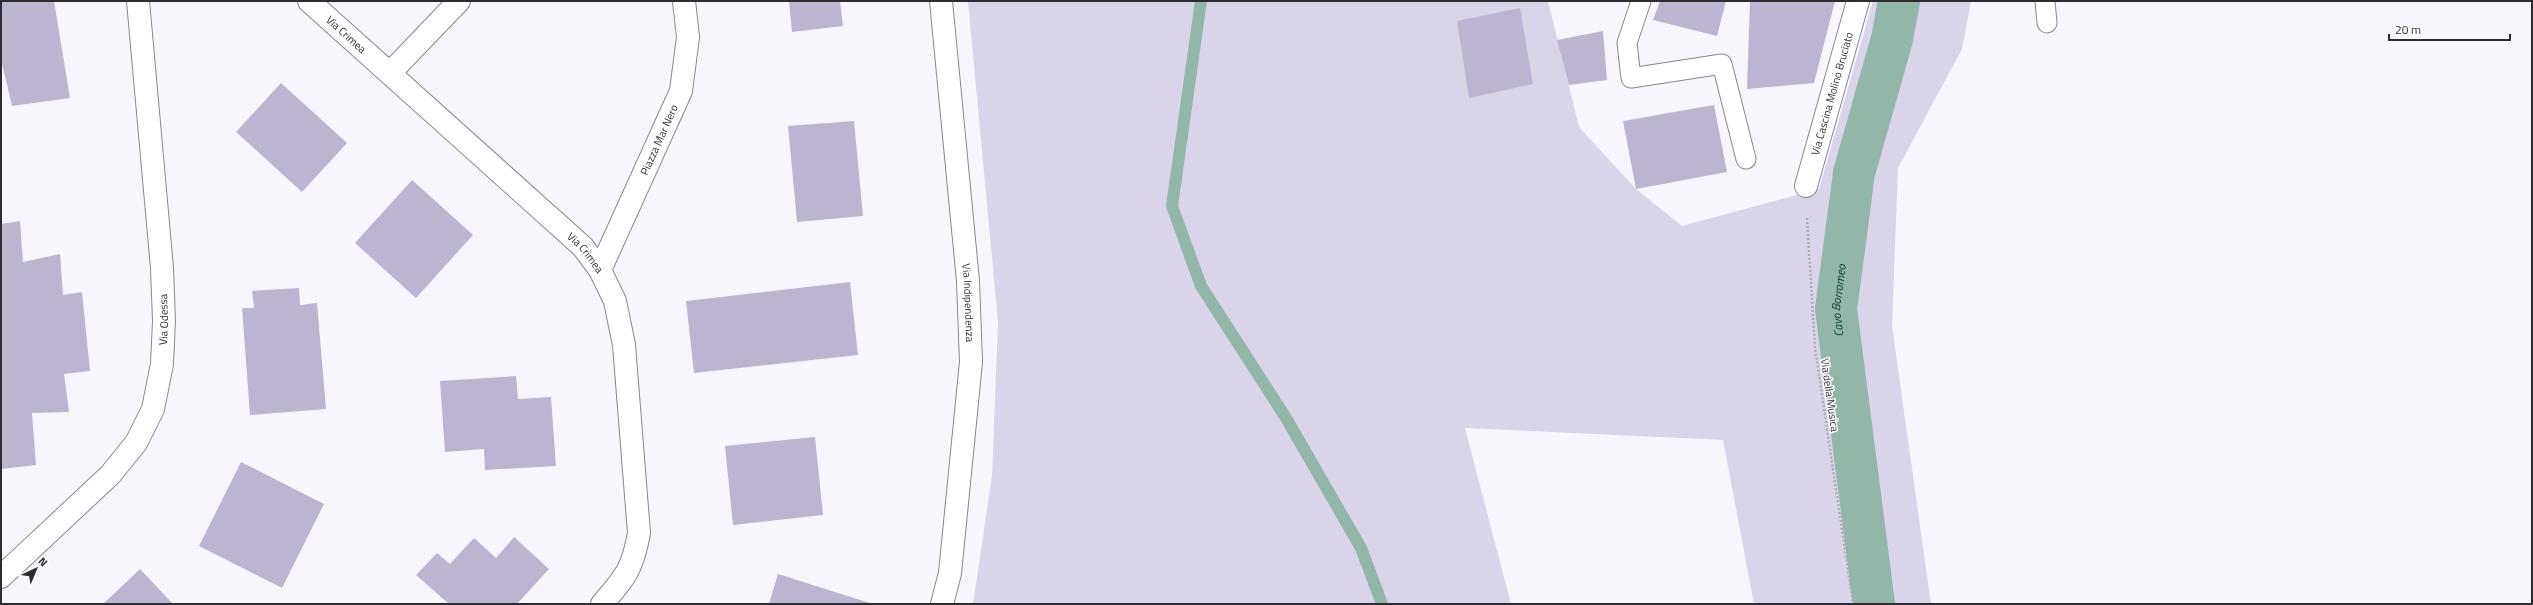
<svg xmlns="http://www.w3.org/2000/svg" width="2533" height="605" font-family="'Titillium Web',sans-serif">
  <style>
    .green { fill: #dad4e9 }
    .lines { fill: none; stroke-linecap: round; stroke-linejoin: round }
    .stream { stroke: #92b6a8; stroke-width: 12 }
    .canal { stroke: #92b6a8; stroke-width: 42 }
    .building { fill: #bdb4d2 }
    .lane-casing { stroke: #898691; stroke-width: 21 }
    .street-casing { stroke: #898691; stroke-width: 24 }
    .path { stroke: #adacb2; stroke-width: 2.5; stroke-dasharray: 2 2; stroke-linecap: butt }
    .lane { stroke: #fff; stroke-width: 19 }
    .street { stroke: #fff; stroke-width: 22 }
    .labels { text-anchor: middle; stroke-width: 3; stroke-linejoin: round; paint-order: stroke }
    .street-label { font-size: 11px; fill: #2d2c30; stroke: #fff }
    .water-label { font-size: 12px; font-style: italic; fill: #093e2f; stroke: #fff }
  </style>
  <rect width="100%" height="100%" fill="#f8f6fd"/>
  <!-- green -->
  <polygon class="green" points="968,1 1548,1 1579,127 1636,189 1682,226 1819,189 1873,1 1971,1 1962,49 1898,168 1892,326 1931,604 1754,604 1723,440 1465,428 1511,604 973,604 992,476 998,322"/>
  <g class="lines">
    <!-- stream -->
    <polyline class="stream" points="1201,1 1172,206 1201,286 1286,418 1361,548 1382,604"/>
    <!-- canal -->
    <path class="canal" id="s1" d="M1874,604L1836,309L1854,173L1892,39L1899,1"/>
  </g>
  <!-- building -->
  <g class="building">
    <polygon points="1,1 54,1 70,98 12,106 1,59"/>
    <polygon points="789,1 840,1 843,26 792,32"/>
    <polygon points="1660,1 1726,1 1717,36 1653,20"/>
    <polygon points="1750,1 1835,1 1814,83 1747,89"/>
    <polygon points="1520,8 1533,84 1469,98 1457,21"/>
    <polygon points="1603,31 1607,80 1569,85 1557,40"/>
    <polygon points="281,83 347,143 302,192 236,132"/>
    <polygon points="1714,105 1727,172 1636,189 1623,121"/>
    <polygon points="854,121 863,216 797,222 788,126"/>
    <polygon points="412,180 473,235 416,298 355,243"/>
    <polygon points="20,221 23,262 60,254 63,295 82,292 90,371 64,374 69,412 32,413 36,465 1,469 1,224"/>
    <polygon points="850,282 858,355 694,373 686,301"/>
    <polygon points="299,288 300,305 317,303 326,409 250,415 242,308 254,308 252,291"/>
    <polygon points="516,376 518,399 551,397 556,466 485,470 484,449 445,452 440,381"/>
    <polygon points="815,437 823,515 733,525 725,446"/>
    <polygon points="241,462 324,504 282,588 199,546"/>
    <polygon points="514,537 549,569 517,604 449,604 416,575 437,553 450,564 474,538 496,558"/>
    <polygon points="140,569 173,604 103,604"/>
    <polygon points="778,574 873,604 769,604"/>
  </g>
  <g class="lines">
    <defs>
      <g id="lane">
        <polyline points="1641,1 1627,43 1631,78 1722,64 1746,159"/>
        <polyline points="2045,1 2047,23"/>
      </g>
      <g id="street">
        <path id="s2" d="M309,1L583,247L600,270L615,301L624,345L639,533C633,568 625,578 602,604"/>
        <path id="s3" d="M941,1L968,281L971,362L950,573L942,604"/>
        <polyline points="390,73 459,1"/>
        <path id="s4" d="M1806,186L1858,1"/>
        <path id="s5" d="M600,270L681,91L688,37L684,1"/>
        <path id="s6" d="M1,577L110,475L136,443L153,409L162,364L164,321L162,268L138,1"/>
      </g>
    </defs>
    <!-- lane casing -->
    <use href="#lane" class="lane-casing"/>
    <!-- street casing -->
    <use href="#street" class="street-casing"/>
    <!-- path -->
    <polyline class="path" points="1807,218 1815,348 1853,604"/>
    <!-- lane -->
    <use href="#lane" class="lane"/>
    <!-- street -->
    <use href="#street" class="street"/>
  </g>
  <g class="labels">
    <!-- street labels -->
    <g class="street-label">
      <text dy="4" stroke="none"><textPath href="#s2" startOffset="50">Via Crimea</textPath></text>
      <text dy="4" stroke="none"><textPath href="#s4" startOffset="96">Via Cascina Molino Bruciato</textPath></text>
      <text dy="4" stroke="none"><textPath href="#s5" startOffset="143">Piazza Mar Nero</textPath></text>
      <text dy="4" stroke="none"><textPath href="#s2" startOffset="374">Via Crimea</textPath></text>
      <text dy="4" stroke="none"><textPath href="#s3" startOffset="303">Via Indipendenza</textPath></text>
      <text dy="4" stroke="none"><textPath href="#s6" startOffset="319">Via Odessa</textPath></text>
      <text transform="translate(1830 395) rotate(82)" y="4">Via della Musica</text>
    </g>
    <!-- water labels -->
    <g class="water-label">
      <text dy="4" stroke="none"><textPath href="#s1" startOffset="306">Cavo Borromeo</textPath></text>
    </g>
  </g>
  <!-- border -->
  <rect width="2533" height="605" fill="none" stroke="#2d2c30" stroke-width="4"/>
  <!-- north arrow -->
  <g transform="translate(36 569) rotate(44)" stroke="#ffffff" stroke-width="3" paint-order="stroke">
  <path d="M0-3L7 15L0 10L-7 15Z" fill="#2d2c30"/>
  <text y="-6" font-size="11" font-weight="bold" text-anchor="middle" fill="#2d2c30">N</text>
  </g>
  <!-- scale -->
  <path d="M2389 34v6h121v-6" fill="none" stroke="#2d2c30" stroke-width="2"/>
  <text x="2395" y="34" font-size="12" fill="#2d2c30" stroke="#ffffff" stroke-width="3" paint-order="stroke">20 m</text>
</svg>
